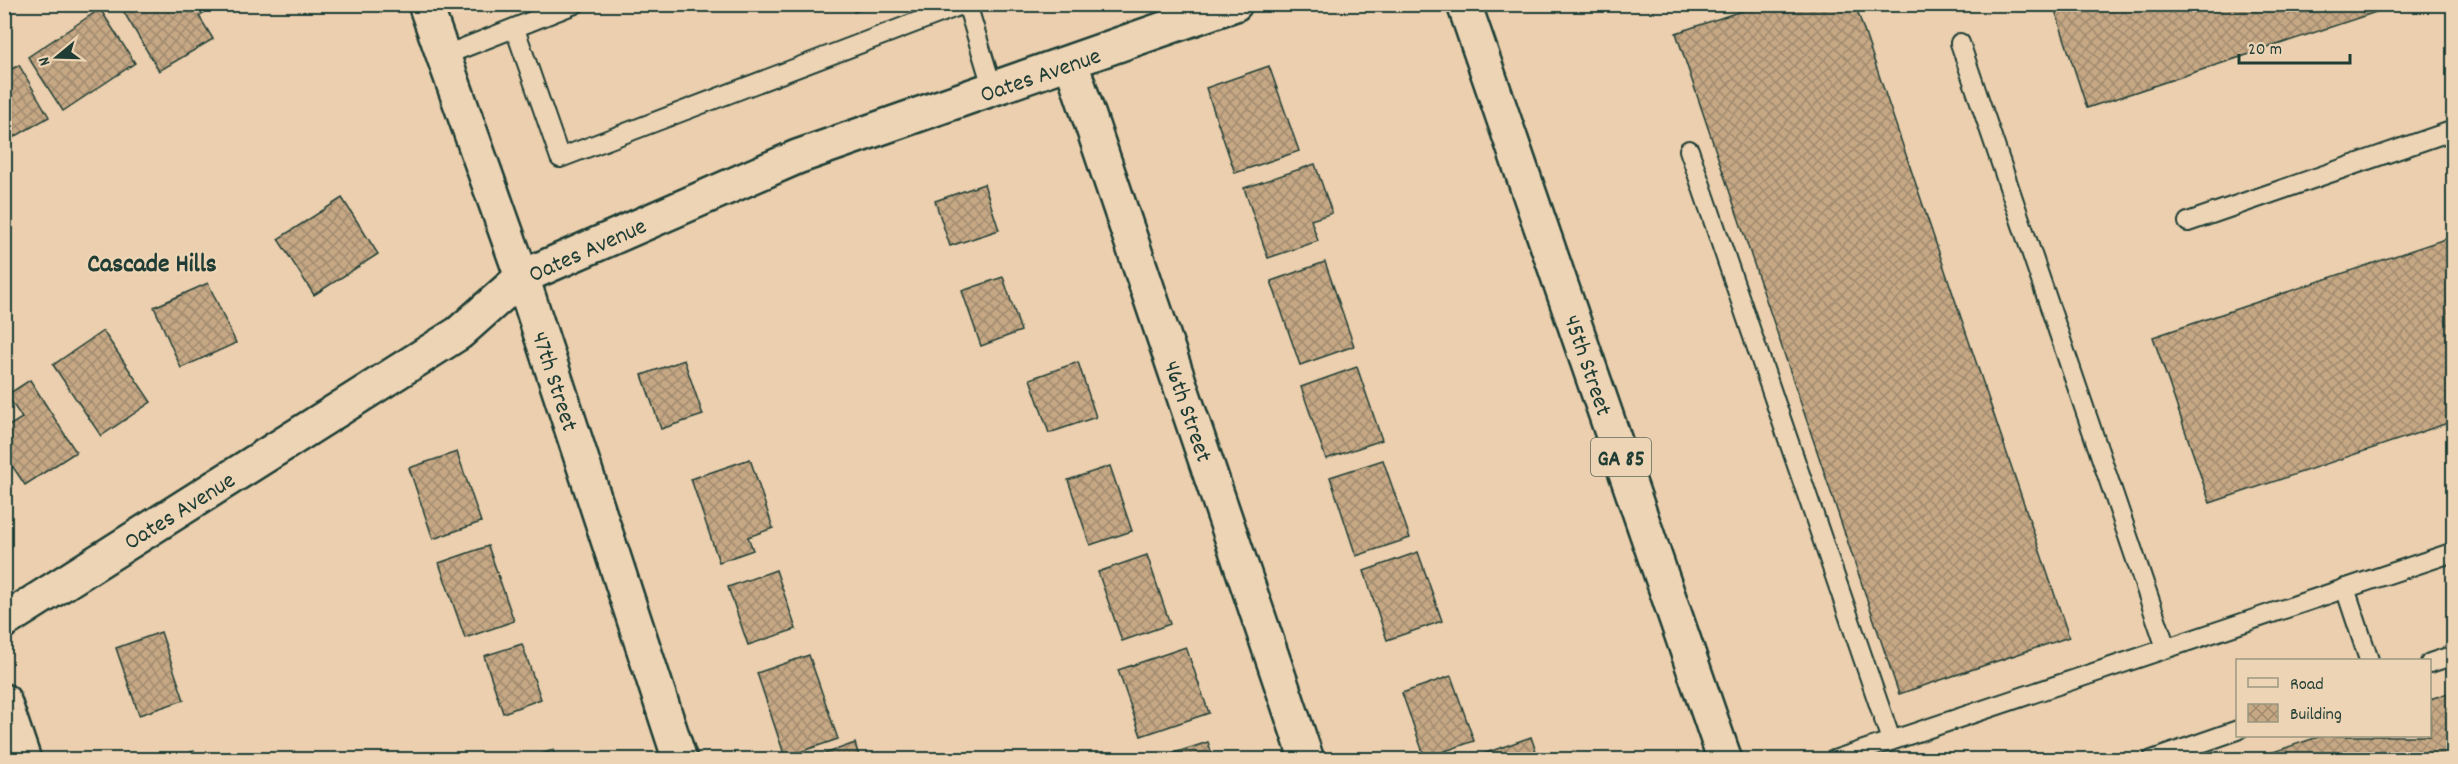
<svg xmlns="http://www.w3.org/2000/svg" width="2458" height="764" font-family="Dekko,sans-serif">
  <style>
    .building { fill: url(#building-cross-hatch); stroke: #1f3d34; stroke-width: 1.5 }
    .lines { fill: none; stroke-linecap: round; stroke-linejoin: round }
    .lane-casing { stroke: #1f3d34; stroke-width: 22 }
    .street-casing { stroke: #1f3d34; stroke-width: 38 }
    .primary-casing { stroke: #1f3d34; stroke-width: 38 }
    .lane { stroke: #edd4b5; stroke-width: 18 }
    .street { stroke: #edd4b5; stroke-width: 33 }
    .primary { stroke: #edd4b5; stroke-width: 33 }
    .labels { text-anchor: middle; stroke-width: 4.5; stroke-linejoin: round; paint-order: stroke }
    .shield { fill: #edd4b5; stroke: #5d6a5b; stroke-width: 1.5 }
    .shield-label { font-size: 22px; font-weight: bold; fill: #1f3d34 }
    .street-label { font-size: 24px; fill: #1f3d34; stroke: #edd4b5 }
    .neighbourhood-label { font-size: 26px; font-weight: bold; fill: #1f3d34; stroke: #edd4b5 }
  </style>
  <defs>
    <pattern id="building-cross-hatch" width="8" height="8" patternUnits="userSpaceOnUse" patternTransform="scale(1.5)"><rect width="8" height="8" fill="#c6a885"/><path d="M0 0l8 8M0 8l8-8" fill="none" stroke="#a08a6e"/></pattern>
  </defs>
  <rect width="100%" height="100%" fill="#ebcfae"/>
  <filter id="ink" filterUnits="userSpaceOnUse"><feTurbulence type="fractalNoise" baseFrequency=".0167" numOctaves="2"/><feDisplacementMap in="SourceGraphic" scale="12" xChannelSelector="R" yChannelSelector="G"/><feConvolveMatrix kernelMatrix="1 2 1 2 8 2 1 2 1" color-interpolation-filters="sRGB"/></filter>
  <g filter="url(#ink)">
    <!-- building -->
    <g class="building">
      <polygon points="119,4 216,4 199,16 213,39 159,71"/>
      <polygon points="851,4 877,4 854,12"/>
      <polygon points="1762,4 1855,4 2069,637 1899,694 1676,33"/>
      <polygon points="2053,4 2400,4 2087,108"/>
      <polygon points="100,9 135,63 63,111 28,57"/>
      <polygon points="19,65 49,117 4,143 4,73"/>
      <polygon points="1269,66 1299,151 1235,173 1206,88"/>
      <polygon points="1315,164 1332,213 1311,220 1318,241 1268,258 1244,188"/>
      <polygon points="984,184 999,230 950,246 935,201"/>
      <polygon points="342,198 378,254 314,295 278,239"/>
      <polygon points="2454,236 2454,421 2210,503 2153,337"/>
      <polygon points="1325,262 1354,346 1300,365 1271,281"/>
      <polygon points="1003,277 1021,331 981,346 962,291"/>
      <polygon points="208,283 236,343 181,368 154,307"/>
      <polygon points="103,331 151,402 101,436 53,365"/>
      <polygon points="684,360 703,415 661,429 642,375"/>
      <polygon points="1078,362 1096,417 1049,433 1030,379"/>
      <polygon points="1357,367 1382,440 1326,459 1301,387"/>
      <polygon points="30,380 76,452 25,485 13,467 4,473 4,429 22,418 7,395"/>
      <polygon points="457,452 481,522 433,539 409,468"/>
      <polygon points="750,459 773,528 748,537 753,550 719,562 691,479"/>
      <polygon points="1383,460 1410,538 1356,556 1330,477"/>
      <polygon points="1110,466 1132,531 1090,545 1068,480"/>
      <polygon points="488,546 514,621 465,638 439,563"/>
      <polygon points="1418,552 1442,621 1387,640 1364,571"/>
      <polygon points="1147,555 1170,624 1122,641 1098,572"/>
      <polygon points="776,570 796,629 748,645 728,587"/>
      <polygon points="161,632 184,700 139,715 116,648"/>
      <polygon points="522,644 541,699 503,713 484,656"/>
      <polygon points="1186,647 1209,713 1141,736 1118,670"/>
      <polygon points="809,655 838,739 785,757 757,673"/>
      <polygon points="1451,676 1474,741 1425,758 1402,693"/>
      <polygon points="2454,691 2454,760 2249,760 2321,736 2430,736 2430,699"/>
      <polygon points="1531,737 1539,760 1466,760"/>
      <polygon points="1208,742 1214,760 1160,760 1159,758"/>
      <polygon points="855,743 860,760 808,760"/>
      <polygon points="553,750 556,760 524,760"/>
      <polygon points="194,751 197,760 170,760"/>
    </g>
    <g class="lines">
      <defs>
        <g id="lane">
          <polyline points="967,4 993,90"/>
          <polyline points="515,29 560,158 964,4"/>
          <polyline points="1960,43 2166,648"/>
          <polyline points="443,56 575,4"/>
          <polyline points="1689,150 1891,740"/>
          <polyline points="2188,222 2454,130"/>
          <polyline points="2345,588 2369,660"/>
          <polyline points="2430,663 2454,655"/>
          <polyline points="1834,760 2454,552"/>
          <polyline points="2152,760 2238,730"/>
        </g>
        <g id="street">
          <polyline points="425,4 522,277 680,760"/>
          <polyline points="1071,63 1307,760"/>
          <polyline points="4,621 459,333 522,277 797,157 1235,4"/>
          <polyline points="4,701 24,760"/>
        </g>
        <polyline id="primary" points="1464,4 1725,760"/>
      </defs>
      <!-- lane casing -->
      <use href="#lane" class="lane-casing"/>
      <!-- street casing -->
      <use href="#street" class="street-casing"/>
      <!-- primary casing -->
      <use href="#primary" class="primary-casing"/>
      <!-- lane -->
      <use href="#lane" class="lane"/>
      <!-- street -->
      <use href="#street" class="street"/>
      <!-- primary -->
      <use href="#primary" class="primary"/>
    </g>
  </g>
  <g class="labels">
    <!-- shield labels -->
    <rect class="shield" x="1591" y="438" width="60" height="38" rx="4.5"/>
    <g class="shield-label">
      <text x="1621" y="465">GA 85</text>
    </g>
    <!-- street labels -->
    <g class="street-label">
      <text transform="translate(1040 74) rotate(-19)" y="8">Oates Avenue</text>
      <text transform="translate(587 249) rotate(-24)" y="8">Oates Avenue</text>
      <text transform="translate(1589 365) rotate(71)" y="8">45th Street</text>
      <text transform="translate(556 381) rotate(72)" y="8">47th Street</text>
      <text transform="translate(1189 411) rotate(71)" y="8">46th Street</text>
      <text transform="translate(179 510) rotate(-32)" y="8">Oates Avenue</text>
    </g>
    <!-- neighbourhood labels -->
    <g class="neighbourhood-label">
      <text x="152" y="271">Cascade Hills</text>
    </g>
  </g>
  <!-- margin -->
  <rect width="2458" height="764" fill="none" stroke="#edd4b5" stroke-width="24"/>
  <rect x="12" y="12" width="2434" height="740" fill="none" stroke="#1f3d34" stroke-width="2" filter="url(#ink)"/>
  <!-- legend -->
  <rect x="2236" y="659" width="195" height="78" fill="#edd4b5" stroke="#9b9881" stroke-width="1.5"/>
  <rect x="2248" y="678" width="30" height="9" fill="#edd4b5" stroke="#9b9881" stroke-width="1.5"/>
  <text x="2290" y="689" font-size="18" fill="#1f3d34">Road</text>
  <rect x="2248" y="704" width="30" height="18" fill="url(#building-cross-hatch)" stroke="#9b9881" stroke-width="1.5"/>
  <text x="2290" y="719" font-size="18" fill="#1f3d34">Building</text>
  <!-- north arrow -->
  <g transform="translate(57 57) rotate(251)" stroke="#edd4b5" stroke-width="4.5" paint-order="stroke">
  <path d="M0-4.5L10 22L0 15L-10 22Z" fill="#1f3d34"/>
  <text y="-9" font-size="16" font-weight="bold" text-anchor="middle" fill="#1f3d34">N</text>
  </g>
  <!-- scale -->
  <path d="M2239 54v9h111v-9" fill="none" stroke="#1f3d34" stroke-width="3"/>
  <text x="2248" y="54" font-size="18" fill="#1f3d34" stroke="#edd4b5" stroke-width="4.5" paint-order="stroke">20 m</text>
</svg>
